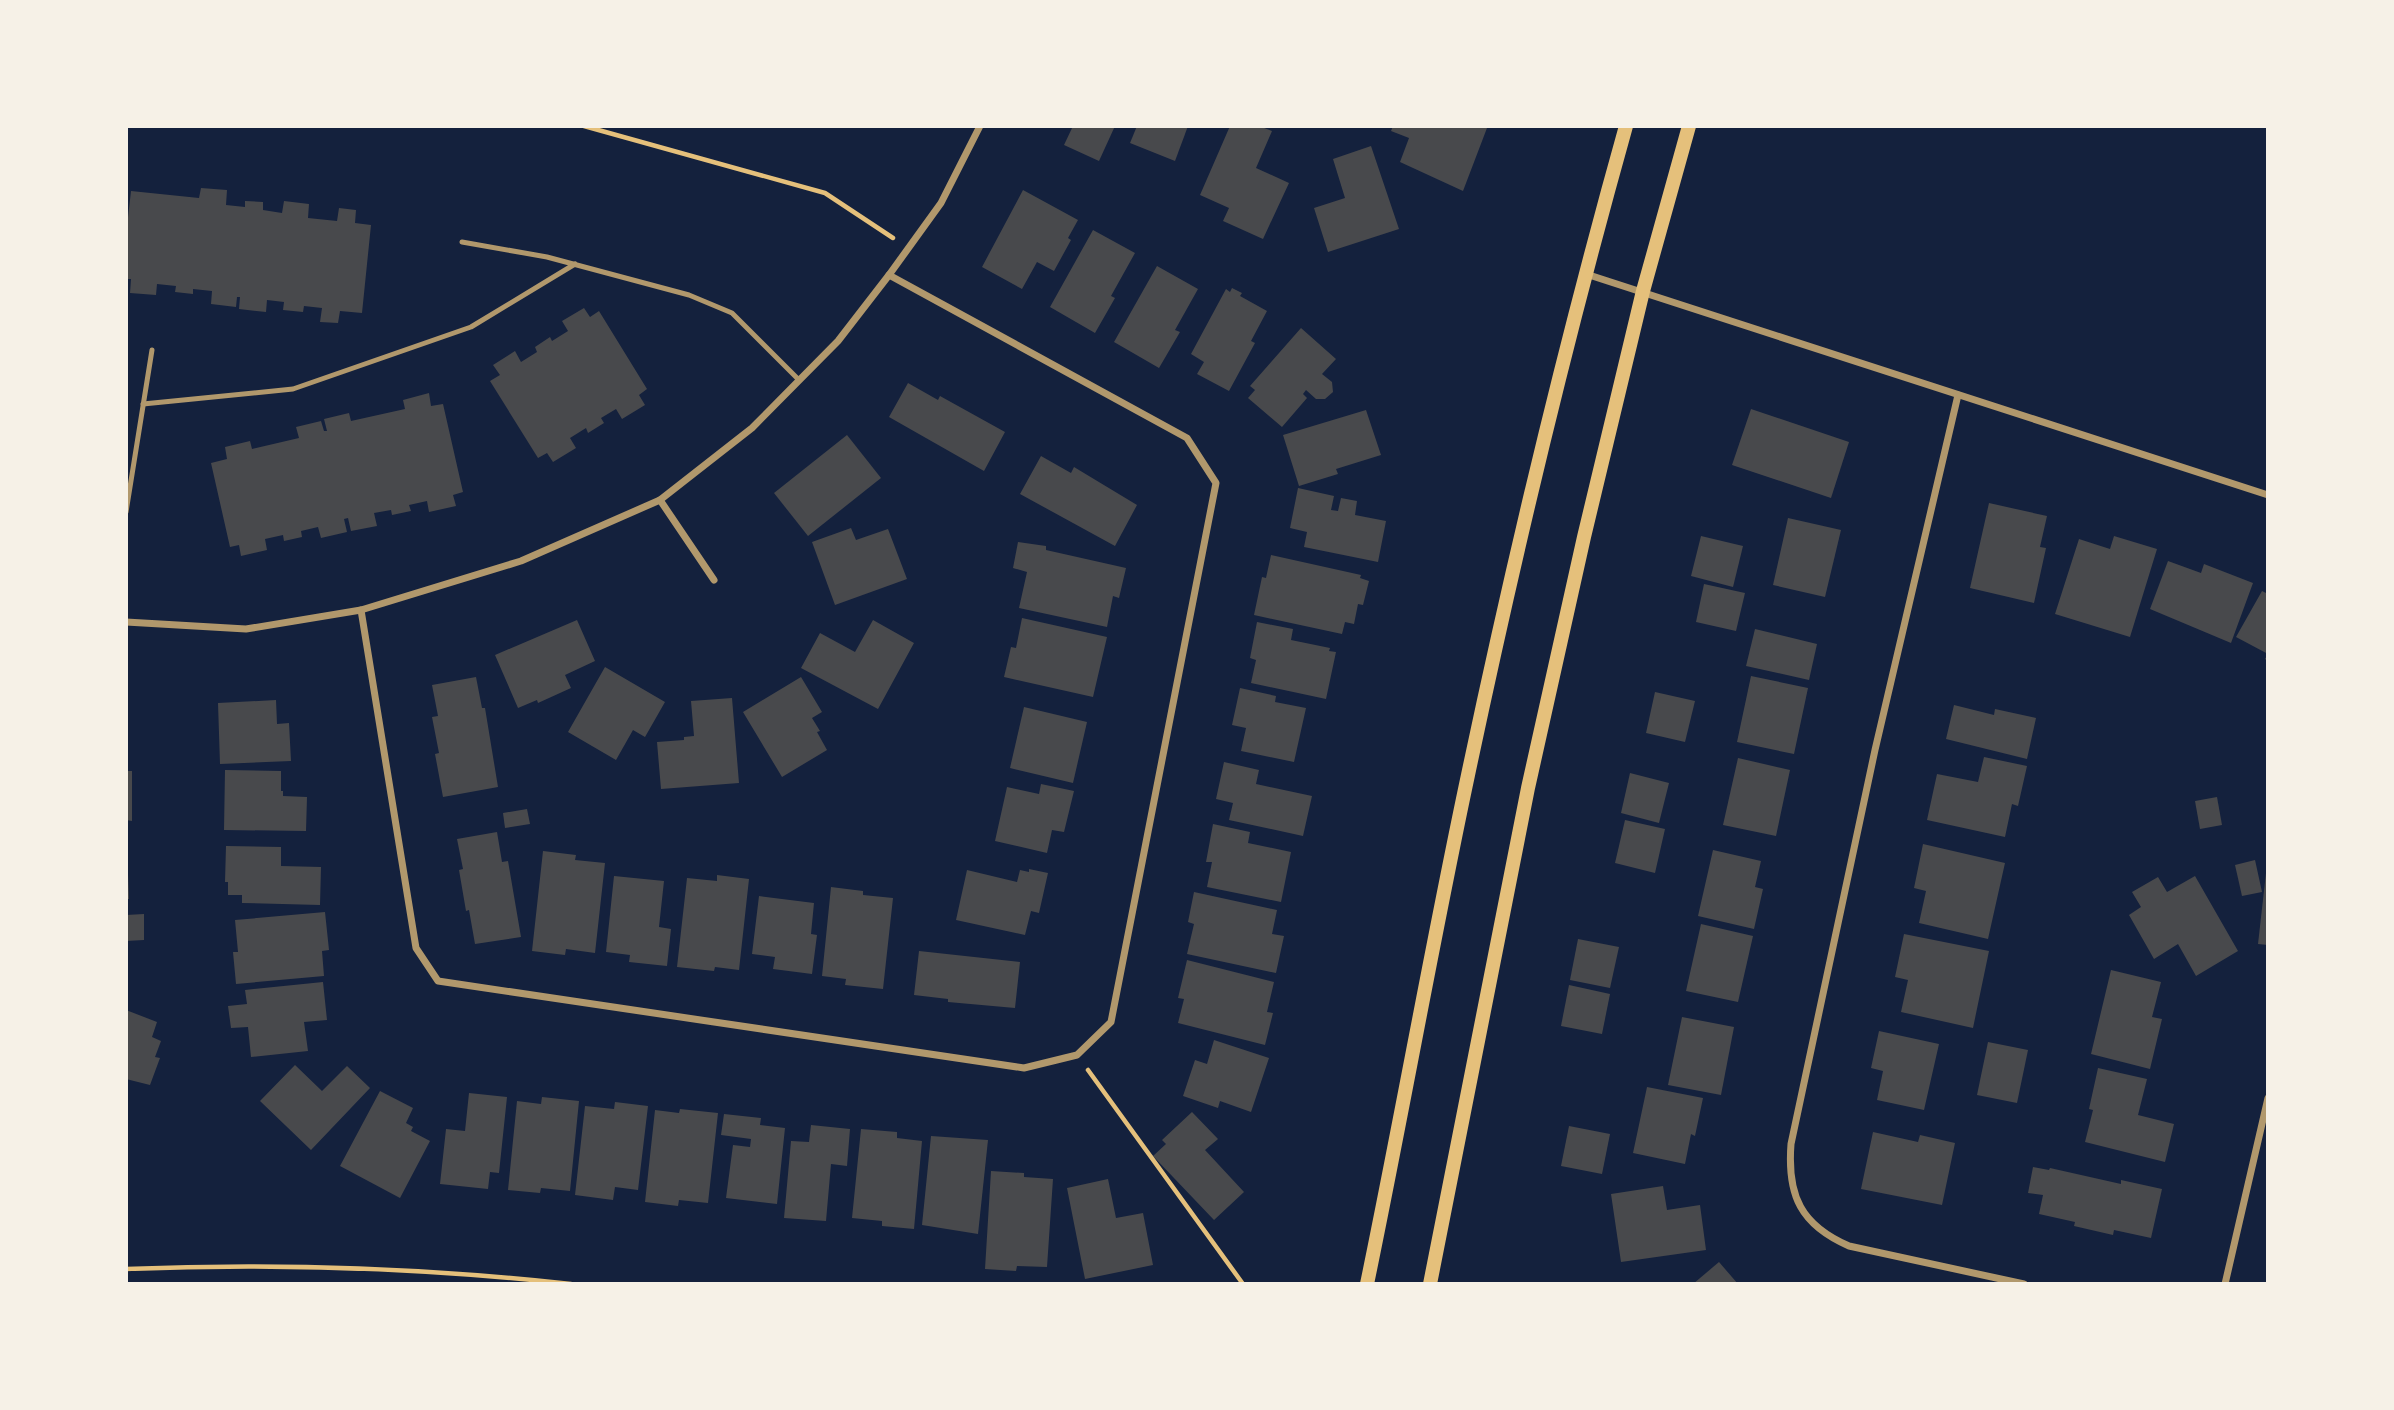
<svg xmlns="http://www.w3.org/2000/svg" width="2394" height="1410" font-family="'DejaVu Sans',sans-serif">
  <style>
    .building { fill: #48494c }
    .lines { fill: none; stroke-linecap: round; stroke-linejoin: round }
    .path { stroke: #e5c07b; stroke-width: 4.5 }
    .service { stroke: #b1986c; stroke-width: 5 }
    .minor { stroke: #b1986c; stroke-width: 7 }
    .secondary { stroke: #e5c07b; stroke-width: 14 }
  </style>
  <rect width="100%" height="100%" fill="#14213d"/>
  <!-- building -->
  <g class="building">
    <polygon points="1073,126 1115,126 1099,161 1064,145"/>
    <polygon points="1137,126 1188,126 1175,161 1130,143"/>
    <polygon points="1230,126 1259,126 1272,131 1256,168 1289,183 1263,239 1223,221 1229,208 1200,195"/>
    <polygon points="1393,126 1487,128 1463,191 1400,162 1409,138 1391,131"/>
    <polygon points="1371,146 1399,229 1328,252 1314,208 1345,198 1333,159"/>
    <polygon points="201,188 227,190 226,205 245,207 245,201 263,202 263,210 282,213 284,201 309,204 308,218 337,221 339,208 356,210 355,223 371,225 362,313 340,311 338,323 320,322 322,308 304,306 303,312 283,310 284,302 267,300 266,312 239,309 240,297 237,297 236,307 211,304 212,291 193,289 193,294 175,292 176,286 157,284 156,295 130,293 131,279 126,279 126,235 131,191 199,198"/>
    <polygon points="1023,190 1078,220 1068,238 1071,240 1054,271 1037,262 1022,289 982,267"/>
    <polygon points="1093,230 1135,253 1111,296 1115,298 1095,333 1050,307"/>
    <polygon points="1157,266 1198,289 1175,330 1180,332 1159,368 1114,342"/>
    <polygon points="1232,288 1242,293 1240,296 1267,311 1251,341 1255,343 1229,391 1197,374 1204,362 1191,354 1226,289 1230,292"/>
    <polygon points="584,308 590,317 599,311 647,389 639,395 645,405 622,419 616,409 601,418 604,423 588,433 586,428 570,438 576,448 553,462 547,453 538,458 490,381 500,375 493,365 515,351 521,362 537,352 535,347 550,337 552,341 568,331 562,321"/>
    <polygon points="1301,328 1336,359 1322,374 1332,382 1333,392 1325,399 1316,399 1306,390 1303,394 1307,398 1282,427 1248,398 1255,390 1250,386"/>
    <polygon points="908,383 938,400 940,396 1005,432 984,471 889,417"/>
    <polygon points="429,393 431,406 443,404 463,492 453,495 456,506 429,512 427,501 409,505 411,511 392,515 391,510 374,513 377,526 351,531 348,518 344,519 347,532 321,538 318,527 301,531 302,537 284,541 283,535 265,539 267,550 241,556 239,545 230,547 211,463 227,459 225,447 250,441 252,449 299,438 296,427 321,421 324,431 327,431 324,419 349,413 351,421 405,409 403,400"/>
    <polygon points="1751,409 1849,442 1831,498 1732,465"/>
    <polygon points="1366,410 1381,455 1336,469 1338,474 1299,486 1283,435"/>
    <polygon points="847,435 881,478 808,536 774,493"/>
    <polygon points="1041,456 1071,473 1074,467 1137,505 1115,546 1020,494"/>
    <polygon points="1298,488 1334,496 1331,510 1338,511 1341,498 1357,501 1355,515 1386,521 1378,562 1304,547 1307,532 1290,528"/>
    <polygon points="1989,503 2047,516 2040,547 2046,548 2034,603 1970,588"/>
    <polygon points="1788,518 1841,530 1825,597 1773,585"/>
    <polygon points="851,528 856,540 888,529 907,579 835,605 812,542"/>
    <polygon points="1701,536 1743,546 1733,587 1691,576"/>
    <polygon points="2114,536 2157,549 2130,637 2055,614 2079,539 2110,549"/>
    <polygon points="1018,542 1046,546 1046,550 1126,568 1119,598 1113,596 1107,627 1019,608 1027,572 1013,568"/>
    <polygon points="1271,555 1361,575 1360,578 1369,581 1363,605 1358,604 1354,624 1345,622 1342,634 1254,615 1262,577 1266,578"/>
    <polygon points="2168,561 2201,573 2204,564 2253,583 2231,643 2150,609"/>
    <polygon points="1704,584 1745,593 1736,631 1696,622"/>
    <polygon points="2268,589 2268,661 2265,659 2268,654 2236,637 2262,591 2266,593"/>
    <polygon points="1022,618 1107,637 1093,697 1004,677 1011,647 1016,648"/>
    <polygon points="577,620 595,661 565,675 571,688 538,703 537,700 518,708 495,655"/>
    <polygon points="873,620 914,643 878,709 801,668 820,633 855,652"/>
    <polygon points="1257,622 1293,629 1291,640 1330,648 1329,651 1336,652 1326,699 1251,683 1256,660 1250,658"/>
    <polygon points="1755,629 1817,644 1809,680 1746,666"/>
    <polygon points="605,667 665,702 645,737 633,730 616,760 568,732"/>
    <polygon points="1751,676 1808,688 1794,754 1737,742"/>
    <polygon points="476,677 482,708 485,708 498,787 443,797 435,754 439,753 432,717 438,716 432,685"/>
    <polygon points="801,677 822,712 812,718 820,731 817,732 827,750 782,777 743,712"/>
    <polygon points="1240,688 1276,696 1275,702 1306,708 1294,762 1241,751 1246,728 1232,725"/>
    <polygon points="1655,692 1695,701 1685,742 1646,733"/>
    <polygon points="732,698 739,783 661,789 657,742 684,740 684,737 694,736 691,701"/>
    <polygon points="276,700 277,724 289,723 291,761 220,764 218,703"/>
    <polygon points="1954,705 1994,715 1995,709 2036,718 2027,759 1946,739"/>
    <polygon points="1024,707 1087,722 1073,783 1010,768"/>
    <polygon points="1984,757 2027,766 2018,806 2012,804 2005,837 1927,820 1937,774 1978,782"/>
    <polygon points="1738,758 1790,770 1776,836 1723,825"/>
    <polygon points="1224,762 1259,770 1256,784 1312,796 1303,836 1229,820 1233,803 1216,799"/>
    <polygon points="225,770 281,771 281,791 283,791 283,796 307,797 306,831 224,830"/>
    <polygon points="126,771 132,771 132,821 126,820"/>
    <polygon points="1630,773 1669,783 1659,823 1621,813"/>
    <polygon points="1041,784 1074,791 1064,832 1052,830 1047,853 995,841 1007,787 1039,794"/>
    <polygon points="2217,797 2222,825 2200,829 2195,801"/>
    <polygon points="527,809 530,824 505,828 503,813"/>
    <polygon points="1625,820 1665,829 1655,873 1615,863"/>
    <polygon points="1213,824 1250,832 1248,843 1291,852 1281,902 1207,887 1212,862 1206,862"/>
    <polygon points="497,832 502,862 508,861 521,937 475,944 469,910 466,911 459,870 463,869 457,839"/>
    <polygon points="1923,844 2005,863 1988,939 1919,923 1926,891 1914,888"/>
    <polygon points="226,846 281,847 281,866 321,867 320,905 242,903 242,895 228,895 228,882 225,882"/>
    <polygon points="1713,850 1761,861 1755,887 1763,889 1754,929 1698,916"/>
    <polygon points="543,851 576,855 575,860 605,863 595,953 566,949 565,955 532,951"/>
    <polygon points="2255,860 2262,892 2242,896 2235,865"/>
    <polygon points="1029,869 1048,873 1039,913 1031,911 1025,935 956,920 967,870 1017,882 1020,870 1029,872"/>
    <polygon points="2266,873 2268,873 2268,945 2258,944"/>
    <polygon points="126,874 128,874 129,899 126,899"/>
    <polygon points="717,875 749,879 739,970 715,967 714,971 677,967 687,878 717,881"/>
    <polygon points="614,876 664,881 659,927 671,929 667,966 629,962 630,955 606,952"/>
    <polygon points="2195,876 2238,951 2196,976 2178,944 2154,959 2129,915 2141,907 2132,892 2158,877 2167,892"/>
    <polygon points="831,887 863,891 863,895 893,898 883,989 845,985 846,979 822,976"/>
    <polygon points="1194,892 1277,910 1272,934 1284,936 1276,973 1187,954 1194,924 1188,922"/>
    <polygon points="759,896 814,903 811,934 817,935 812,974 773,969 775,957 752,954"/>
    <polygon points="325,912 329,950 322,951 324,976 236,984 233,952 238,952 235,920"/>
    <polygon points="144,914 144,940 126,941 126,915"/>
    <polygon points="1701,924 1753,936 1738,1002 1686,991"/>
    <polygon points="1904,934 1989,951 1973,1028 1901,1012 1908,980 1895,977"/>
    <polygon points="1578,939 1619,947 1610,988 1570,980"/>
    <polygon points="919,951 1020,962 1015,1008 948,1002 948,999 914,995"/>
    <polygon points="1187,960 1274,982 1267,1012 1273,1013 1265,1045 1178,1023 1184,999 1178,998"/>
    <polygon points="2111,970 2161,982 2152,1017 2162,1019 2150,1069 2091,1054"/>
    <polygon points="323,982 327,1020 304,1022 308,1051 251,1057 248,1027 231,1028 228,1006 247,1004 245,990"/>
    <polygon points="1569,985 1610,994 1602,1034 1561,1026"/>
    <polygon points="126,1010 157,1022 152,1037 161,1041 155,1057 160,1058 150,1085 126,1079"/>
    <polygon points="1682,1017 1734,1027 1721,1095 1668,1085"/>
    <polygon points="1879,1031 1939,1044 1924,1110 1877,1100 1883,1071 1871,1068"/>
    <polygon points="1214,1040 1269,1058 1251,1112 1220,1101 1218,1108 1183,1096 1195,1060 1207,1064"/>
    <polygon points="1988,1042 2028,1050 2017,1103 1977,1095"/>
    <polygon points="295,1065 322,1091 347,1066 370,1088 311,1150 260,1101"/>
    <polygon points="2098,1068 2147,1079 2138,1115 2174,1124 2165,1162 2085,1142 2093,1110 2089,1109"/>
    <polygon points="1647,1087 1703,1098 1695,1136 1691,1134 1685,1164 1633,1153"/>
    <polygon points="380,1091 413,1108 406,1123 413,1127 411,1131 430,1141 400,1198 340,1166"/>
    <polygon points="469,1093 507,1097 499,1173 490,1172 488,1189 440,1184 446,1129 465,1131"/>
    <polygon points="542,1097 579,1101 570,1191 541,1188 540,1193 508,1190 517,1101 541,1104"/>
    <polygon points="615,1102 648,1106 638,1190 615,1187 613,1200 575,1195 585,1106 614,1109"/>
    <polygon points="680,1109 718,1113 708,1203 679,1200 678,1206 645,1202 655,1110 679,1113"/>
    <polygon points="1192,1112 1218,1139 1205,1150 1244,1192 1214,1220 1153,1156 1166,1144 1162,1140"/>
    <polygon points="724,1114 761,1118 760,1125 785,1128 777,1204 726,1198 733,1145 750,1147 751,1139 721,1135"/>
    <polygon points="811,1125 850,1129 847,1166 831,1164 826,1221 784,1218 791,1141 809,1142"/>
    <polygon points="1569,1126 1610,1134 1602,1174 1561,1166"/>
    <polygon points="861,1129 897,1132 897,1138 922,1141 914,1229 882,1226 882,1221 852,1218"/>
    <polygon points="1873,1132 1918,1142 1920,1135 1955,1143 1942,1205 1861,1189"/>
    <polygon points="931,1136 988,1140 978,1234 922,1225"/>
    <polygon points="2033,1167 2049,1170 2050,1168 2121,1184 2121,1180 2162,1189 2151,1238 2114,1230 2113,1235 2074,1226 2075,1222 2039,1214 2043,1195 2028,1193"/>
    <polygon points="991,1171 1024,1173 1024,1177 1053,1179 1047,1267 1017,1266 1016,1271 985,1269"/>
    <polygon points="1108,1179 1116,1218 1143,1213 1153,1265 1085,1279 1067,1188"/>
    <polygon points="1663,1186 1667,1210 1700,1205 1706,1250 1621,1262 1611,1194"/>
    <polygon points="1719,1262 1738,1284 1693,1284"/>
  </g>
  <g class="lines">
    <!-- path -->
    <g class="path">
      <polyline points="584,126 825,193 893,238"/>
      <polyline points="1088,1070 1243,1284"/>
      <path d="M126,1269C273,1263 424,1268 571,1284"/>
    </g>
    <!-- service -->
    <g class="service">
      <polyline points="462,242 547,257 689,295 732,313 799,380"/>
      <polyline points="143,404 293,389 471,327 575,264"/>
      <polyline points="126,512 152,350"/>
    </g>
    <!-- minor -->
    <g class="minor">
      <polyline points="1586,274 2268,495"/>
      <path d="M1958,395L1875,750L1791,1144C1787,1196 1801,1225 1849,1246L2024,1284"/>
      <polyline points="660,500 714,580"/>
      <polyline points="361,610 416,948 438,981 1024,1068 1077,1055 1111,1022 1216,483 1187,438 889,275"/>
      <polyline points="126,622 246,629 361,610 521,561 660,500 752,428 838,341 889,275 941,203 980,126"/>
      <polyline points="2225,1284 2268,1098"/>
    </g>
    <!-- secondary -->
    <g class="secondary">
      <path d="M1367,1284C1402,1115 1432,944 1468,775C1514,557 1566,340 1626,126"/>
      <polyline points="1430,1284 1528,788 1584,537 1643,291 1689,126"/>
    </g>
  </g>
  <!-- border -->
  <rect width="2394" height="1410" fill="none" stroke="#f6f1e7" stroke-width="256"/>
</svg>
